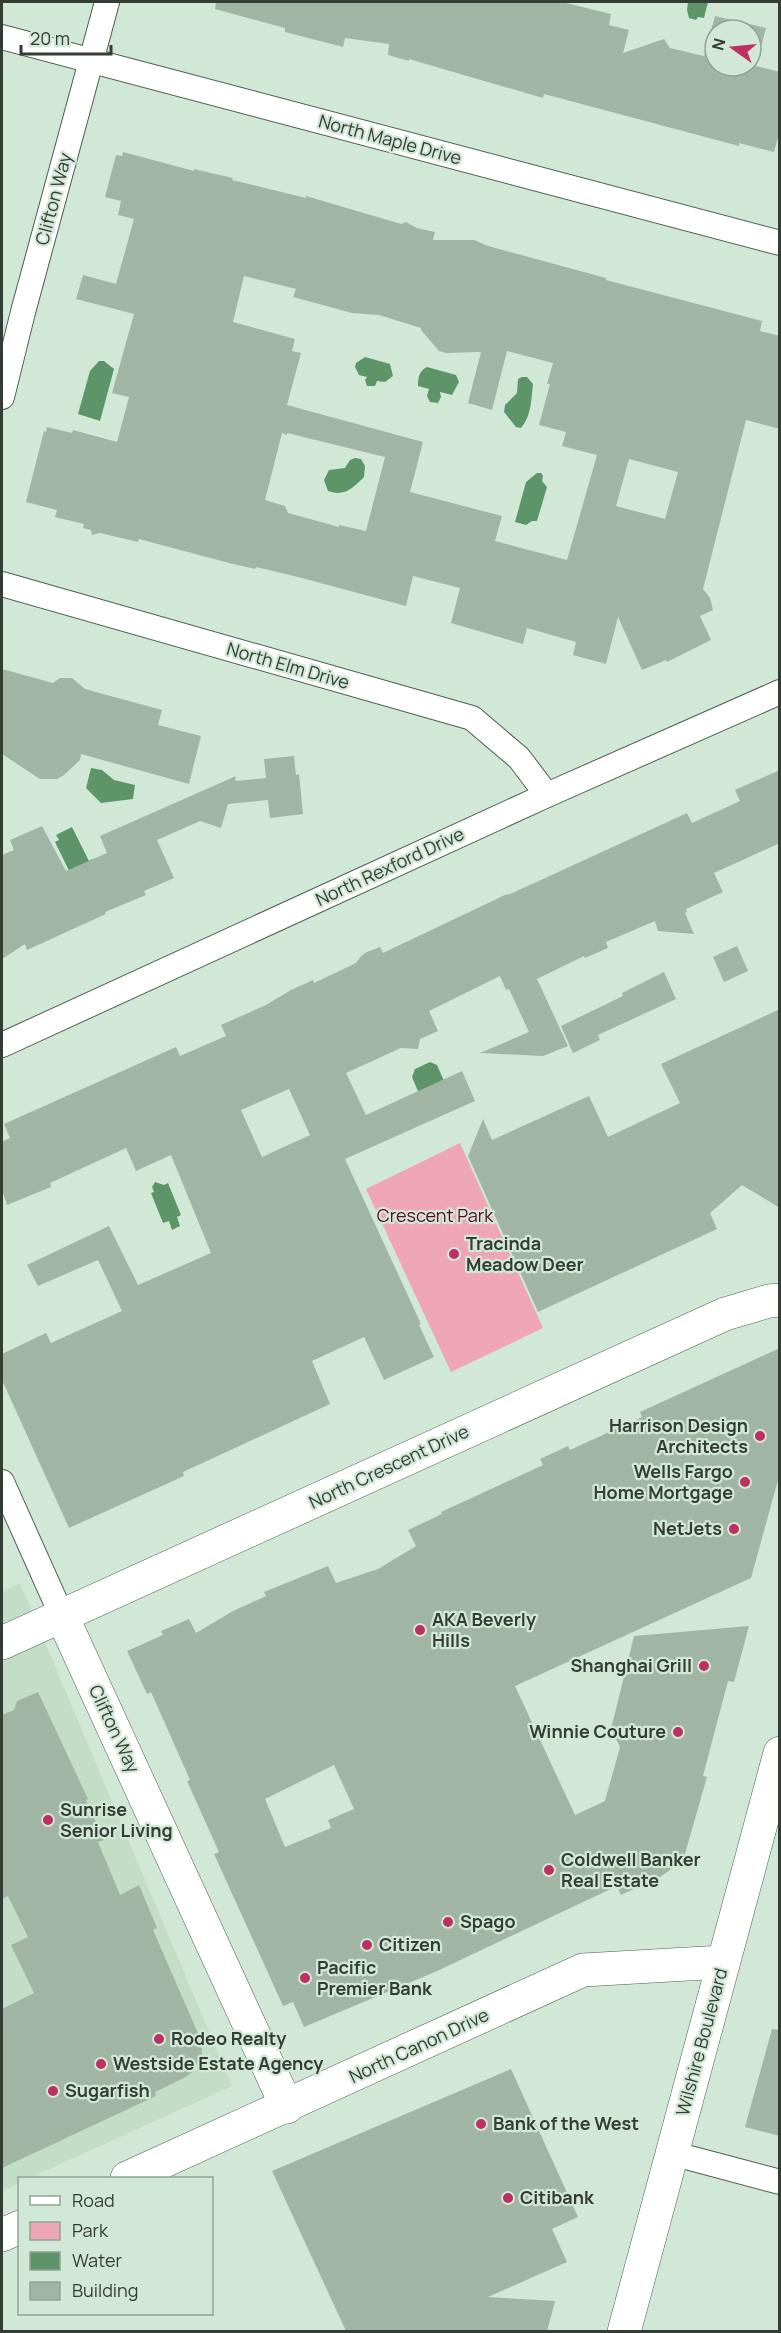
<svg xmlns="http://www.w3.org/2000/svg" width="781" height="2333" font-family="Manrope,sans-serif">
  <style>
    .built { fill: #c3dec7 }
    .green { fill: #eea5b6 }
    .water { fill: #5d9569 }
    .building { fill: #a1b5a4; fill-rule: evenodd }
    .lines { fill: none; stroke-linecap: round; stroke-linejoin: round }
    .street-casing { stroke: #4c5e4f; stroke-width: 26 }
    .secondary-casing { stroke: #4c5e4f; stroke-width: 34 }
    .primary-casing { stroke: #4c5e4f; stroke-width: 34 }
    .street { stroke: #fff; stroke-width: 24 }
    .secondary { stroke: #fff; stroke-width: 33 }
    .primary { stroke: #fff; stroke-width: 33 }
    .poi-dot { fill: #bc3063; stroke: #d2e8d6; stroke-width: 2 }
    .labels { text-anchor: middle; stroke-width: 4.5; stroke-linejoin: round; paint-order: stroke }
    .street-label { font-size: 18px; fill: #333c35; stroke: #d2e8d6 }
    .park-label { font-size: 18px; fill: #5e062b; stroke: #d2e8d6 }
    .poi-label { font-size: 18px; font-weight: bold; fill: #333c35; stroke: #d2e8d6; text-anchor: start }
  </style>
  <rect width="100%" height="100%" fill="#d2e8d6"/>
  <!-- built -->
  <polygon class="built" points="20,1583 232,2086 30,2178 20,2178 19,2183 2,2192 2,1592"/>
  <!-- green -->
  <polygon class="green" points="460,1143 543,1328 451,1372 366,1189"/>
  <!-- water -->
  <g class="water">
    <polygon points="688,2 708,2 704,18 698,17 696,20 689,18 687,10"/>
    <polygon points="365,357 390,364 393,376 385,382 377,381 375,386 367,386 365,380 367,377 359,375 355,367 356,363"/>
    <polygon points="99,361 104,361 114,369 100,421 78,414 90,371"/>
    <path d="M427,367L456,375L459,382L452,395L440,392L441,397L438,403L430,402L427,396L429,389L418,386C418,377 419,371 427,367Z"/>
    <path d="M522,377H527L533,384C531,399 532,415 521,428L516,427L504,412L505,405L517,393L518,379Z"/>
    <path d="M355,458L361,459L365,466L364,477C353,488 344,497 328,491L324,480L329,470L345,468L350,460Z"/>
    <polygon points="537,473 541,473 543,476 542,481 547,487 537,521 532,521 526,525 515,522 526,482"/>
    <polygon points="91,768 102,770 114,780 135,785 133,799 101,803 86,788"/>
    <polygon points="72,827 89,861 92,859 96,866 74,881 55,842 59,840 56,835"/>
    <polygon points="430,1062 437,1065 448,1090 423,1103 412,1077 415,1069"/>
    <polygon points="155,1182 164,1185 168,1183 181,1215 177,1217 180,1226 172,1230 169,1221 163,1223 151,1193 154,1192 152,1187"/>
  </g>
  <!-- building -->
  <g class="building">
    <path d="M216,2H562L611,14L609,25L629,30L623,53L664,39L670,48L704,56L715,16L766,28L756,66L780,72V130L774,152L739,143V146L544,94L543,98L409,59V61L388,55L389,44L345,38L343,47L285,32V28L215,9ZM715,30H751V66H715Z"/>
    <path d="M123,152L194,171V169L233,178L232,180L306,198V196L401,224L406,222L417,228L435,232L433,240H474L488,246L606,278V280L762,321L760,331L780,336V429L746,420L703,589L710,598L713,610L700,616L711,640L667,662L666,660L642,670L618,617L606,664L573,655L576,642L527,628L523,644L451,623L460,588L413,576L406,606L302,578L256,567L255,569L229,563L139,539L138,542L100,533L92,535L91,530L83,528L84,524L55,517L57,510L26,502L44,431L46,432L47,427L72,433L73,430L117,442L129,397L112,393L134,314L76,299L83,275L116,284L134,219L118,215L121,201L105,197L116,155L122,156ZM244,276L296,289L293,297L352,313L379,315L421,328V330L439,351L446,353L481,352L468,403L492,410L507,351L553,363L547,384H550L539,425L566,432L562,446L597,455L567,560L495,541L502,516L410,492L423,442L287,405L301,353L292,351L295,339L233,322ZM282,433L287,435V433L385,457L366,531L339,525V527L288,513L285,506L265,500ZM629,459L678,472L665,519L616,506Z"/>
    <polygon points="2,669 53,683 60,678 72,678 85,689 162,710 158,725 201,736 189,784 81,754 80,760 64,775 57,779 40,779 2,754"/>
    <polygon points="294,756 296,775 299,774 303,814 270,818 268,800 228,804 221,828 200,821 157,840 174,878 144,891 146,895 105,912 106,914 27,950 25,944 2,959 2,855 14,850 10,840 42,826 66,871 107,853 100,836 236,776 235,780 237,781 266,778 264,759"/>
    <path d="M780,770V843L714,873L723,892L686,909L687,912L685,913L694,934L658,931L655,921L606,942L608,948L585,958L584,956L537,979L568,1046L543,1056L480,1053L529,1032L509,989L506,990L500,976L429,1011L438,1031L420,1039L418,1049L401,1048L346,1073L366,1115L462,1071L475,1101L345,1159L421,1324L419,1325L434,1357L384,1380L364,1337L312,1361L330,1404L183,1472L184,1476L69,1528L2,1380V1354L46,1333L51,1343L122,1311L98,1260L38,1286L27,1265L109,1226L138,1285L211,1253L171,1155L136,1171L126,1148L50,1183L51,1187L7,1205L2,1190V1142L10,1138L4,1124L176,1047L180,1056L226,1036L221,1025L266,1005L291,990L313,980L314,983L356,963L362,955L367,952L380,947L383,953L507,894L508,895L687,813L692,823L740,801L735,790ZM289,1089L310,1135L262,1157L241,1110Z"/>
    <polygon points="737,946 748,971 724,982 713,957"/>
    <polygon points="664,972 676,999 598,1035 600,1040 573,1053 561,1026 623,996 622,993"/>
    <polygon points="780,1009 780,1208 742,1185 710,1213 717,1229 538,1312 468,1156 483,1119 492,1140 589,1096 608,1137 680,1103 661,1064"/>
    <path d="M780,1348V1473L751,1578L515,1686L575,1815L605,1801L620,1747L611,1729L634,1636L749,1626L734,1682L728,1681L703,1776L707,1777L685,1854L670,1870L660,1877L621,1895L617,1886L435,1972L304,2027L293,2002L283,2006L214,1854L219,1852L187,1781L190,1780L151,1692L147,1694L127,1651L163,1635L161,1631L189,1619L196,1633L233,1611L266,1596L264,1592L328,1566L336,1583L378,1569L416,1546L408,1530L442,1514L441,1512L543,1465L540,1459L568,1446L570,1450L642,1417L640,1412ZM334,1765L354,1809L328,1820L331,1828L285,1847L265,1799Z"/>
    <polygon points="38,1692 88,1799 86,1800 104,1840 98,1842 120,1895 139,1885 157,1928 153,1930 201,2040 202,2054 192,2072 184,2078 155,2092 156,2096 2,2168 2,2009 34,1993 11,1945 28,1937 8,1896 2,1899 2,1715 14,1710 17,1701"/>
    <polygon points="772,2029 780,2030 780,2136 745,2127"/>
    <polygon points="511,2069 578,2217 552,2229 567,2262 488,2297 555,2301 547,2331 346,2331 272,2171"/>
  </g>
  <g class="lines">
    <defs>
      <g id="street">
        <polyline points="2,37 780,243"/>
        <polyline points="2,397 23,312 107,2"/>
        <polyline points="2,584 472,718 519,758 547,795"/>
        <polyline points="2,1045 547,795 780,692"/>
        <polyline points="2,1482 62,1616"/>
        <polyline points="671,2153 780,2182"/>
      </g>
      <g id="secondary">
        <polyline points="62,1616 287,2107"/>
        <polyline points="2,1643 725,1314 769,1301 780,1300"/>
        <polyline points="127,2178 583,1970 723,1962"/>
        <polyline points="2,2235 20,2227"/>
      </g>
      <polyline id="primary" points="624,2332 780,1753"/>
    </defs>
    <!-- street casing -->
    <use href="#street" class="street-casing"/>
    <!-- secondary casing -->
    <use href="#secondary" class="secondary-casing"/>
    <!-- primary casing -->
    <use href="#primary" class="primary-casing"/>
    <!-- street -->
    <use href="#street" class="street"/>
    <!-- secondary -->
    <use href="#secondary" class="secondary"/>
    <!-- primary -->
    <use href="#primary" class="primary"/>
  </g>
  <!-- markers -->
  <g class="poi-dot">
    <circle cx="454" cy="1254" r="6"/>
    <circle cx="760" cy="1436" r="6"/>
    <circle cx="745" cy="1482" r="6"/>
    <circle cx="734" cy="1529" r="6"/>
    <circle cx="420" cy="1630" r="6"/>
    <circle cx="704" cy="1666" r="6"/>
    <circle cx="678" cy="1732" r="6"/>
    <circle cx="48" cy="1820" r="6"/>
    <circle cx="549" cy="1870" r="6"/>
    <circle cx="448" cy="1922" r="6"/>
    <circle cx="367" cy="1945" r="6"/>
    <circle cx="305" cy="1978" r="6"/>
    <circle cx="159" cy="2039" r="6"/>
    <circle cx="101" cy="2064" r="6"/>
    <circle cx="53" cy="2091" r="6"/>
    <circle cx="481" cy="2124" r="6"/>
    <circle cx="508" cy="2198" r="6"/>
  </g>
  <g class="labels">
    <!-- street labels -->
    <g class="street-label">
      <text transform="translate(390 140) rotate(15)" y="6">North Maple Drive</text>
      <text transform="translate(54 199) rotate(-75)" y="6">Clifton Way</text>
      <text transform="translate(288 666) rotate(16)" y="6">North Elm Drive</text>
      <text transform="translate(390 867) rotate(-25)" y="6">North Rexford Drive</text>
      <text transform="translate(389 1467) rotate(-25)" y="6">North Crescent Drive</text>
      <text transform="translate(114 1729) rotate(65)" y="6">Clifton Way</text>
      <text transform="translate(702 2042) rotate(-75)" y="6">Wilshire Boulevard</text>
      <text transform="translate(419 2046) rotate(-25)" y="6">North Canon Drive</text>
    </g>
    <!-- park labels -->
    <g class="park-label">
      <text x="435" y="1222">Crescent Park</text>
    </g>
    <!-- poi labels -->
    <g class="poi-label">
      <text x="466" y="1250">Tracinda<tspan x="466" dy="21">Meadow Deer</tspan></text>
      <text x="748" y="1432" text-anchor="end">Harrison Design<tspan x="748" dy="21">Architects</tspan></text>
      <text x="733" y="1478" text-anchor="end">Wells Fargo<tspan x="733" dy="21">Home Mortgage</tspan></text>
      <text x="722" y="1535" text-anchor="end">NetJets</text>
      <text x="432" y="1626">AKA Beverly<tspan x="432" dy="21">Hills</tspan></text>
      <text x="692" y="1672" text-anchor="end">Shanghai Grill</text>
      <text x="666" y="1738" text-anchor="end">Winnie Couture</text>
      <text x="60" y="1816">Sunrise<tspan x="60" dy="21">Senior Living</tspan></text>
      <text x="561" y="1866">Coldwell Banker<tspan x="561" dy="21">Real Estate</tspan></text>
      <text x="460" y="1928">Spago</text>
      <text x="379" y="1951">Citizen</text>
      <text x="317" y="1974">Pacific<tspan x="317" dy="21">Premier Bank</tspan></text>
      <text x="171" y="2045">Rodeo Realty</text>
      <text x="113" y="2070">Westside Estate Agency</text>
      <text x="65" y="2097">Sugarfish</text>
      <text x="493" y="2130">Bank of the West</text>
      <text x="520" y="2204">Citibank</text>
    </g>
  </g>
  <!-- border -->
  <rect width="781" height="2333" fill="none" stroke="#333c35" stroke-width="6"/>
  <!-- legend -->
  <rect x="18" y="2177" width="195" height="138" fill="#d2e8d6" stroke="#92a396" stroke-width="1.5"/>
  <rect x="30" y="2196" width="30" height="9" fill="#ffffff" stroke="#92a396" stroke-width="1.5"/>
  <text x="72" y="2207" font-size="18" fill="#333c35">Road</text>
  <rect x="30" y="2222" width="30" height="18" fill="#eea5b6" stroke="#92a396" stroke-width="1.5"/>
  <text x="72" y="2237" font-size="18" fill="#333c35">Park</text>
  <rect x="30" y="2252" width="30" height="18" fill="#5d9569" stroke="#92a396" stroke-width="1.5"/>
  <text x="72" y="2267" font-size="18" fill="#333c35">Water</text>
  <rect x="30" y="2282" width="30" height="18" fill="#a1b5a4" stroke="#92a396" stroke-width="1.5"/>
  <text x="72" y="2297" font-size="18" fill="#333c35">Building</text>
  <!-- north arrow -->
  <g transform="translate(733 48) rotate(285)"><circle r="28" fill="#d2e8d6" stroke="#92a396" stroke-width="1.5"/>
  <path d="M0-4.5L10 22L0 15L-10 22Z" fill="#bc3063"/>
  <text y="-9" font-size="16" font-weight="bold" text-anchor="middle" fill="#333c35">N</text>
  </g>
  <!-- scale -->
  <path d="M21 45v9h90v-9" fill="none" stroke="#333c35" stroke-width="3"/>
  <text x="30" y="45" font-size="18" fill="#333c35" stroke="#d2e8d6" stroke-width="4.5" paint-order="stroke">20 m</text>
</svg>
